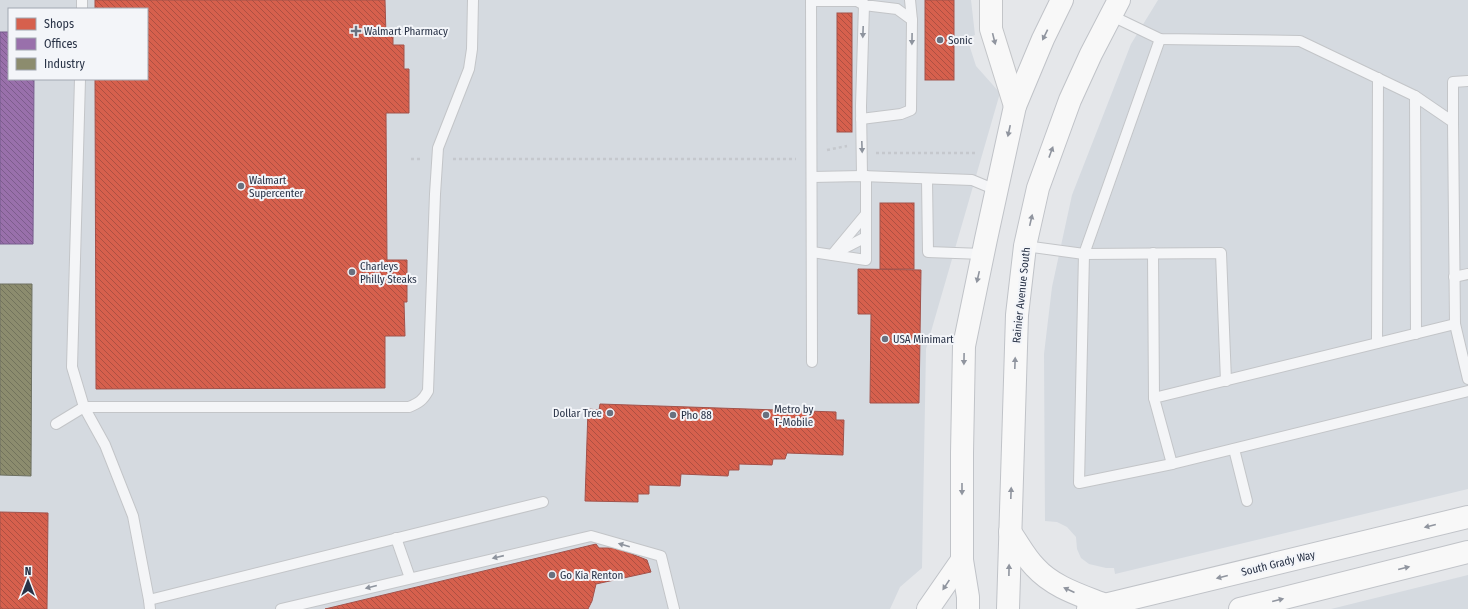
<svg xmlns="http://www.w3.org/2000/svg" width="1468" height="609" font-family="'Fira Sans Condensed',sans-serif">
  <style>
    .built { fill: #d5dae0; fill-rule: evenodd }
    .shops { fill: url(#shops-back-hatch); stroke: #a2524b }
    .offices { fill: url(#offices-back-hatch); stroke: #775d8d }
    .industry { fill: url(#industry-back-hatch); stroke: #6e7162 }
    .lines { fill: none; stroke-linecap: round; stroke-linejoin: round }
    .lane-casing { stroke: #c3c5c8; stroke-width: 12 }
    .secondary-casing { stroke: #c3c5c8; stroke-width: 24 }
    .primary-casing { stroke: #c0c3c8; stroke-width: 24 }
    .path { stroke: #c5c8cd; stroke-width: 2.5; stroke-dasharray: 3 3; stroke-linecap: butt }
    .lane { stroke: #f4f5f7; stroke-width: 10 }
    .secondary { stroke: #f8f8f8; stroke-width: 22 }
    .primary { stroke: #f8f8f8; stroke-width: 22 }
    .oneway { fill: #8e949e }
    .oneway2 { fill: #90959f }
    .poi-dot { fill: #6a717f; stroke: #f3f5f9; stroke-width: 1.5 }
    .labels { text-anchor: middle; stroke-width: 4; stroke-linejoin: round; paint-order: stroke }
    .poi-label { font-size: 11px; fill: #283246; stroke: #f3f5f9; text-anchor: start }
    .street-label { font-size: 11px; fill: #283246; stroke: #f3f5f9 }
  </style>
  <defs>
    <pattern id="shops-back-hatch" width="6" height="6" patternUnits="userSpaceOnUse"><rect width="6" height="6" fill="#d6604d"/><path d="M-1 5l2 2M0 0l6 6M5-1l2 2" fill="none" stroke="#ae5042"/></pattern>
    <pattern id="offices-back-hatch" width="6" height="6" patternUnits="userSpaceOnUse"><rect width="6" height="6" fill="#9970ab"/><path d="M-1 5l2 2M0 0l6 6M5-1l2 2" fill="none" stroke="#7d5d8d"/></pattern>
    <pattern id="industry-back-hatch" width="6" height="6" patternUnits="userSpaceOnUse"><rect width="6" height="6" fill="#8c8c6e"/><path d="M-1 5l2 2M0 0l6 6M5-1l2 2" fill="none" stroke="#72735c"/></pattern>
  </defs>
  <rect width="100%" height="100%" fill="#e5e7ea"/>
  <!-- built -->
  <g class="built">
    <path d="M0,0H971L975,35L967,38L976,66L1000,93L926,349L922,568L900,587L890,609H0ZM9,9H147V79H9Z"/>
    <polygon points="1158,0 1468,0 1468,489 1115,574 1114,568 1106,568 1089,564 1081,558 1077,549 1076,537 1067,527 1057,522 1045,521 1044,354 1052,287 1072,195 1131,44"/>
    <polygon points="1468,575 1468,609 1331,609"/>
  </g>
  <!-- shops -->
  <g class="shops">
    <polygon points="95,0 385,0 386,36 393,36 393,45 404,45 404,69 409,69 409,113 386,113 387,260 407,260 407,302 404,302 405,336 385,336 385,388 96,389 95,79 147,79 147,9 95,9"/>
    <rect x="925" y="0" width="29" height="80"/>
    <rect x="837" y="13" width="15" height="119"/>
    <rect x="880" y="203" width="34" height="66"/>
    <polygon points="858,269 921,270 919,403 870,403 871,314 858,314"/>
    <polygon points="600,404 836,412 836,420 844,420 843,455 787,453 785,459 773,459 772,465 739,464 739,470 729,470 728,476 681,474 680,486 649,485 649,494 638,494 638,502 585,501 588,409 599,410"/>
    <polygon points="0,512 48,513 47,609 0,609"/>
    <polygon points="596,544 599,548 617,548 647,560 651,572 596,584 592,601 588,609 325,609"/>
  </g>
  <!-- offices -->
  <polygon class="offices" points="0,32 9,32 9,79 34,79 33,244 0,244"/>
  <!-- industry -->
  <polygon class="industry" points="0,284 32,284 31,476 0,475"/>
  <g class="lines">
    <defs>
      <g id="lane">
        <polyline points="811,0 812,362"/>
        <polyline points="862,0 864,5 897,9 912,20"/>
        <polyline points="811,1 857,1 864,5 861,106 862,176"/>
        <polyline points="82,9 82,0"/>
        <polyline points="1110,15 1160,39 1300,41 1415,96 1453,122 1455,324 1468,379"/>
        <polyline points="1160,39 1084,254 1079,483 1172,464"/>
        <polyline points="80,79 72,367 84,407 105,445 133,516 149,600 150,609"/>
        <polyline points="1415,96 1416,334"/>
        <polyline points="861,119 901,114 911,110 912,20 910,0"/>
        <polyline points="1453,122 1453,82 1468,81"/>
        <polyline points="812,177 862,176 972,180 996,190"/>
        <polyline points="927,179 928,252 983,254"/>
        <polyline points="1025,246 1084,254 1221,253 1226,381"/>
        <polyline points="812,252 866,260 866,176"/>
        <polyline points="835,253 866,237"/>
        <polyline points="1153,253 1154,398"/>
        <polyline points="832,255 866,214"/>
        <polyline points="1454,277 1468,274"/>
        <polyline points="1455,324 1154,398 1172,464 1468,391"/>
        <polyline points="1377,343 1378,78"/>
        <path d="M56,424L84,407H409C419,403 423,400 428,391L435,194L438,148L469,69L472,49L473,0"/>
        <polyline points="1234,449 1247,501"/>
        <polyline points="396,538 410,578"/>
        <polyline points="149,600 543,502"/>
        <polyline points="281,609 591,536 661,556 674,609"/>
      </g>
      <polyline id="secondary" points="991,0 991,29 1015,106"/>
      <g id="primary">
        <path d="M1010,532C1018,543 1025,557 1035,567C1053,587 1080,595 1105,605"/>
        <polyline points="928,609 962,560"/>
        <polyline points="968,609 968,597 962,560 962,453 964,346 986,239 1015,106 1043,39 1062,0"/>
        <polyline points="1008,609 1017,315 1025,246 1038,188 1070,100 1091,54 1119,0"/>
        <polyline points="1088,609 1468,517"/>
        <polyline points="1240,609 1468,552"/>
      </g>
    </defs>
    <!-- lane casing -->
    <use href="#lane" class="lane-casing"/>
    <!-- secondary casing -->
    <use href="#secondary" class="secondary-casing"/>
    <!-- primary casing -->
    <use href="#primary" class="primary-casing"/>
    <!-- path -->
    <g class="path">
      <polyline points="827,150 847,146"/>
      <polyline points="876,153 978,153"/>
      <polyline points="411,159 422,159"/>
      <polyline points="453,159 796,159"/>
    </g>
    <!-- lane -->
    <use href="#lane" class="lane"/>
    <!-- secondary -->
    <use href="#secondary" class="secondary"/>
    <!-- primary -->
    <use href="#primary" class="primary"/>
  </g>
  <!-- one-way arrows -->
  <defs><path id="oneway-solid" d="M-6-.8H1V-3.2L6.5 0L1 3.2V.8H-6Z"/></defs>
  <g class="oneway">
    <use href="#oneway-solid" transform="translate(863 32) rotate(92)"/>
    <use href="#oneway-solid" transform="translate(912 39) rotate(91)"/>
    <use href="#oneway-solid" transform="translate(862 147) rotate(88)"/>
    <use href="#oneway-solid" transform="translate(624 545) rotate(-164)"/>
    <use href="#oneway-solid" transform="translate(498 557) rotate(167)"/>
    <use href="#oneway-solid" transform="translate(371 587) rotate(166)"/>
  </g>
  <g class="oneway2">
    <use href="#oneway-solid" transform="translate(1045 35) rotate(116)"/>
    <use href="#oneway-solid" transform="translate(994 39) rotate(76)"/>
    <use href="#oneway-solid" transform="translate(1009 131) rotate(102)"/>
    <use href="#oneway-solid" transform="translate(1051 152) rotate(-70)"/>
    <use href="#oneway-solid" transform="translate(1031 220) rotate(-77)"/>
    <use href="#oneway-solid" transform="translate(978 277) rotate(103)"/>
    <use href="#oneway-solid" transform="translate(964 359) rotate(91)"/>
    <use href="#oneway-solid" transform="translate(1015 363) rotate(-88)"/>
    <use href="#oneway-solid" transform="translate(962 489) rotate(90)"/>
    <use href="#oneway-solid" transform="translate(1011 493) rotate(-88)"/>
    <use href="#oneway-solid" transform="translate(1430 526) rotate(166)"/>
    <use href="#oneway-solid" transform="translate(1404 568) rotate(-14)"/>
    <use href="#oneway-solid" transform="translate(1009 570) rotate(-89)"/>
    <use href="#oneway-solid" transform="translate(1222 577) rotate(166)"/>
    <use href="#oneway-solid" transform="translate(946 585) rotate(124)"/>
    <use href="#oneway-solid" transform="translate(1069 590) rotate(-156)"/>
    <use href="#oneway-solid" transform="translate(1278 600) rotate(-14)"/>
  </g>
  <!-- markers -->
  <g class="poi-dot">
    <path d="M354 25h4v4h4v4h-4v4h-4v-4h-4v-4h4z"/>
    <circle cx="940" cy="40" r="4"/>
    <circle cx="241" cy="186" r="4"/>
    <circle cx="352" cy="272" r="4"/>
    <circle cx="885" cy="339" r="4"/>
    <circle cx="610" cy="413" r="4"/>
    <circle cx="673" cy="415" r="4"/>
    <circle cx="766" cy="415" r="4"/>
    <circle cx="552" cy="575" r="4"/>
  </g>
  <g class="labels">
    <!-- poi labels -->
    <g class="poi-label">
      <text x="364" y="35">Walmart Pharmacy</text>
      <text x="948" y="44">Sonic</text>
      <text x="249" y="184">Walmart<tspan x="249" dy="13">Supercenter</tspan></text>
      <text x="360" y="270">Charleys<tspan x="360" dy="13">Philly Steaks</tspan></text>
      <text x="893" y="343">USA Minimart</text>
      <text x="774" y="413">Metro by<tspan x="774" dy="13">T-Mobile</tspan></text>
      <text x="602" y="417" text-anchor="end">Dollar Tree</text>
      <text x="681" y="419">Pho 88</text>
      <text x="560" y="579">Go Kia Renton</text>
    </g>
    <!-- street labels -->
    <g class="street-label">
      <text transform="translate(1021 295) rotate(-84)" y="4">Rainier Avenue South</text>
      <text transform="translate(1278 563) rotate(-14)" y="4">South Grady Way</text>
    </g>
  </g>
  <!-- legend -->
  <rect x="8" y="8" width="140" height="72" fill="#f3f5f9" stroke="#a2a7b1"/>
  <rect x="16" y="18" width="20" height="12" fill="#d6604d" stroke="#a2a7b1"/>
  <text x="44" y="28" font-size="12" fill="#283246">Shops</text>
  <rect x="16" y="38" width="20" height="12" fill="#9970ab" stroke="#a2a7b1"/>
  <text x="44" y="48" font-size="12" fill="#283246">Offices</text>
  <rect x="16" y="58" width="20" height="12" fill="#8c8c6e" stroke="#a2a7b1"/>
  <text x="44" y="68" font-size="12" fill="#283246">Industry</text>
  <!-- north arrow -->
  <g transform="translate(28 581)" stroke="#f3f5f9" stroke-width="3" paint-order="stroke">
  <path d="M0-3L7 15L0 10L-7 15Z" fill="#283246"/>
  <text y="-6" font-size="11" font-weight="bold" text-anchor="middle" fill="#283246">N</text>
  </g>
</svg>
